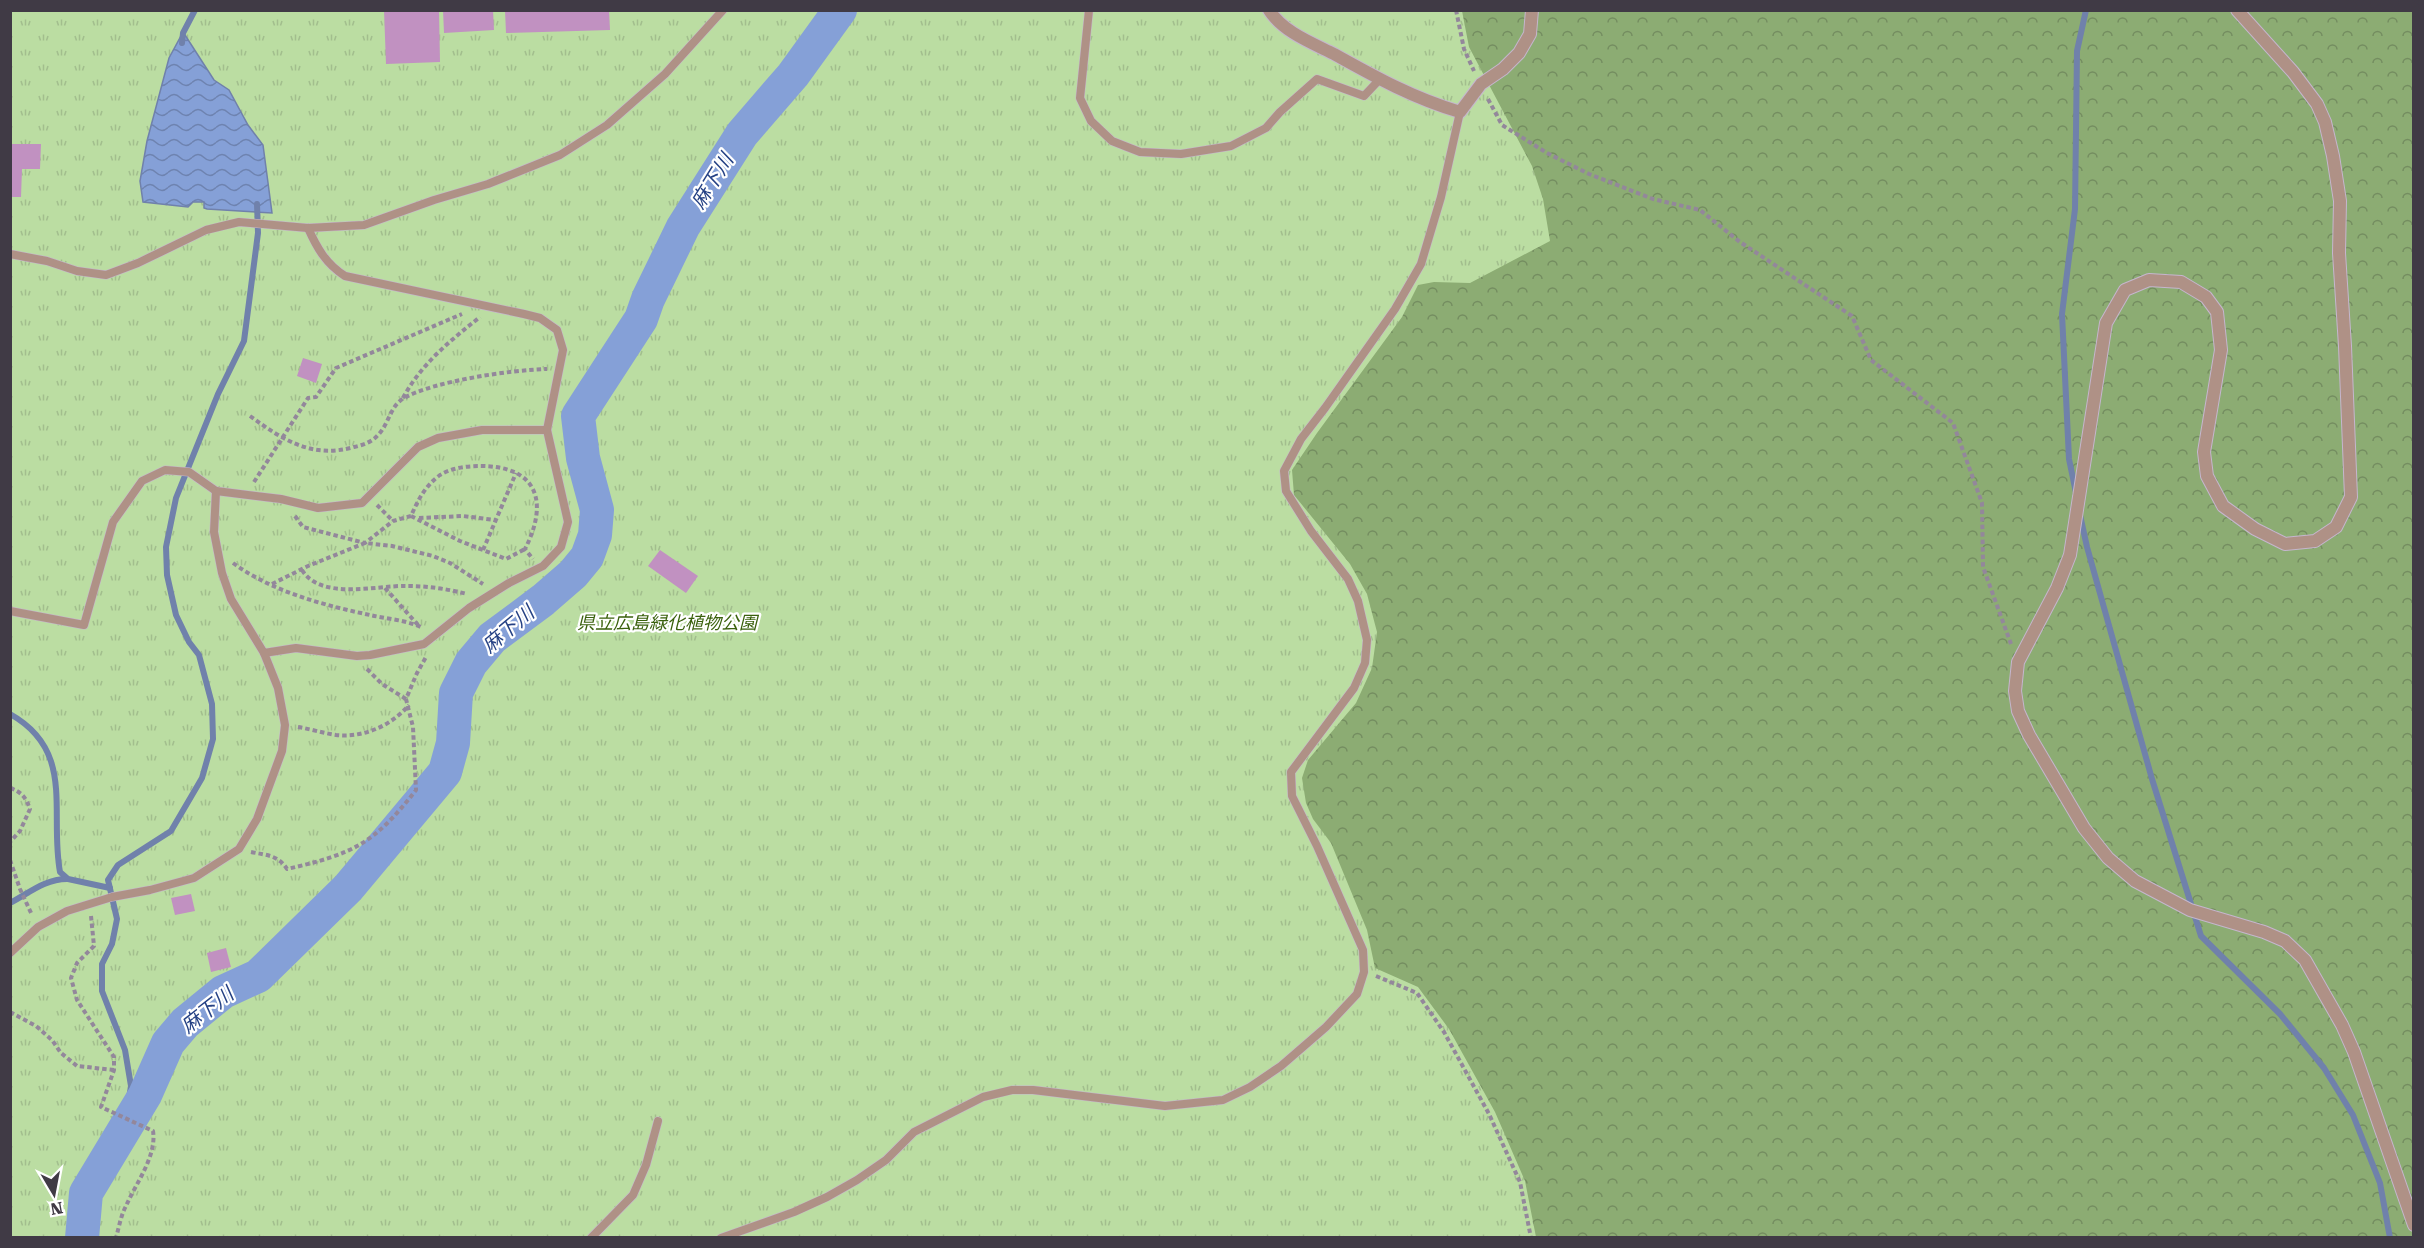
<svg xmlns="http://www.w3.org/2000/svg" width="2424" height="1248" font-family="'Roboto Serif','Noto Sans JP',serif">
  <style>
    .forest { fill: url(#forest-crowns) }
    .park { fill: url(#park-tufts) }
    .water { fill: url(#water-waves); stroke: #7081ab; stroke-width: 1.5 }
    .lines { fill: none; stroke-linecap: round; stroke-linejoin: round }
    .stream { stroke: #7081ab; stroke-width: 6 }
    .river { stroke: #85a0d7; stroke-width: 34 }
    .building { fill: #c191c1 }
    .service-casing { stroke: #c5b6ce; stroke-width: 9 }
    .minor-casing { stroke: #c5b6ce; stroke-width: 14 }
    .path { stroke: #93879b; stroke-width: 4; stroke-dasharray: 4.5 3; stroke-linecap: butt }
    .service { stroke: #af9186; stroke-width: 8 }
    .minor { stroke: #af9186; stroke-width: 12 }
    .labels { text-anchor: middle; stroke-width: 4.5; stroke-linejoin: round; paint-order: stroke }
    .park-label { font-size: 18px; font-style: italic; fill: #3a610d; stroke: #fff }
    .water-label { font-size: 20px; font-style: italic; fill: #254184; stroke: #fff }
  </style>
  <defs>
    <pattern id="forest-crowns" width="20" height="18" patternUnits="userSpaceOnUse" patternTransform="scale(1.5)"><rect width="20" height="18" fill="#8cac73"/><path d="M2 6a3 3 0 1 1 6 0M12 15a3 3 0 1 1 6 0" fill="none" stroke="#748d60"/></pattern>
    <pattern id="park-tufts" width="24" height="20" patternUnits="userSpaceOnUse" patternTransform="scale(1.5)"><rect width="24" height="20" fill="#bbdda2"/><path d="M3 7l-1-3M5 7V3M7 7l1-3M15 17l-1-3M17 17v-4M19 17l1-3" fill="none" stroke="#a2be8d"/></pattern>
    <pattern id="water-waves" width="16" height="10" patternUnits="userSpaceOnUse" patternTransform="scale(1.5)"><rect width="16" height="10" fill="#85a0d7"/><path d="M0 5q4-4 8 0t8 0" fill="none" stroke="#6e83b0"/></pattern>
  </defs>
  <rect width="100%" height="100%" fill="#ead9f5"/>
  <!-- forest -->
  <polygon class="forest" points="592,11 2413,11 2413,1237 11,1237 10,639"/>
  <!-- park -->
  <polygon class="park" points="10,11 1462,11 1469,47 1532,166 1543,199 1550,241 1470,283 1434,282 1418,285 1402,317 1317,433 1292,470 1294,495 1350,564 1367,594 1377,632 1372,668 1356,703 1308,760 1302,778 1306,803 1313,819 1331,843 1367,930 1375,968 1418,987 1449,1029 1495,1112 1525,1181 1536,1237 11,1237"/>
  <!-- water -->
  <polygon class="water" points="185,35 214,80 229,90 248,125 263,145 272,213 207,209 204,208 204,202 193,202 188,207 143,202 140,181 147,141 169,58 181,36"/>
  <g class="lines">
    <!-- stream -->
    <g class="stream">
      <polyline points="182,43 183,33 195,10"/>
      <polyline points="2076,493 2069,459 2062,314 2075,209 2077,51 2086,10"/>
      <polyline points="2080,515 2087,547 2152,779 2201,936 2280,1014 2324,1068 2353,1115 2380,1183 2390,1238"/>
      <path d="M10,714C76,751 49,812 60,872L68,879L110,888"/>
      <path d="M10,903C29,893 45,879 67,879"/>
      <polyline points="124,1130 131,1086 125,1050 102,991 102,964 112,944 117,919 108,880 118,865 171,831 202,778 213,739 212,704 199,655 189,642 176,615 167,575 166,547 176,498 218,394 244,341 258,233 257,204"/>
    </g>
    <!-- river -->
    <polyline class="river" points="82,1238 86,1193 145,1095 168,1043 185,1023 223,992 258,976 348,888 445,772 453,743 456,693 471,663 492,638 543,600 573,574 587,557 595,535 597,510 583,458 578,416 641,319 648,299 683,227 742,134 793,75 840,10"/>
  </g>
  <!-- building -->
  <g class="building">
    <polygon points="384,10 439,10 440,62 386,64"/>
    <polygon points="443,10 493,10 494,30 444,33"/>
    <polygon points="505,10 609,10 610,30 506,33"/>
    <polygon points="10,144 41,144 40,169 22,169 21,197 10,197"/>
    <polygon points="303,358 322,364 316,383 297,376"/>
    <polygon points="660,550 698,576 686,593 648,566"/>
    <polygon points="191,894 195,911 175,915 171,898"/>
    <polygon points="226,948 231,967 211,972 207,953"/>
  </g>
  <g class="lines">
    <defs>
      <g id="service">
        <polyline points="1089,10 1080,98 1091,121 1112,141 1140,152 1181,154 1231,146 1266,128 1280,112 1317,79 1364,96 1380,79"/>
        <polyline points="10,254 47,261 77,271 106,275 138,263 206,230 239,222 308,228 364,225 434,200 488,184 560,155 607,125 665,74 723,10"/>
        <polyline points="10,611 84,625 113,522 142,481 165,470 189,472 216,491 281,499 318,508 362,503 418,447 438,438 482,430 547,430"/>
        <path d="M264,653L296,648L357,656L370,655L424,644L469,608L509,583L543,566L561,547L568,522L547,430L563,350L557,330L540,318L524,314L345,276C326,264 317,248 308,228"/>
        <polyline points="10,953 38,927 67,911 112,897 150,890 194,878 239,849 257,819 282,751 285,725 278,688 264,653 231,599 222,573 214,532 216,491"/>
        <polyline points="591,1238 633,1195 646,1165 658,1121"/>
        <polyline points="721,1238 794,1212 827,1197 857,1180 886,1160 914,1132 983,1097 1012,1090 1033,1090 1165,1106 1223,1100 1250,1087 1281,1066 1326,1027 1357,994 1364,972 1363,950 1317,846 1292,796 1291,772 1354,688 1365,663 1367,640 1358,601 1348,579 1311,531 1286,491 1284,471 1301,439 1325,408 1395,309 1421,264 1441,197 1460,112"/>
      </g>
      <g id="minor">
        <path d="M1269,10C1283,32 1312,43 1334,54C1377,78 1413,98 1460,112L1481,84L1503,69L1519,53L1530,34L1532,10"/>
        <polyline points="2237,10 2293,72 2317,104 2325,122 2333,156 2340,201 2339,253 2345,346 2351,497 2336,527 2315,541 2285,544 2255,529 2223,506 2207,476 2204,452 2221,350 2217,312 2206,297 2181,282 2149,280 2125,290 2106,323 2070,555 2057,588 2018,662 2015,691 2018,711 2029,735 2084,828 2108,858 2135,881 2190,910 2264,932 2285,941 2305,960 2342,1025 2354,1052 2414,1225"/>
      </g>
    </defs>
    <!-- service casing -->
    <use href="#service" class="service-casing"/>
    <!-- minor casing -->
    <use href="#minor" class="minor-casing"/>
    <!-- path -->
    <g class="path">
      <polyline points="1456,10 1464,49 1474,71"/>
      <polyline points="1488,99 1502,125 1547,153 1589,174 1653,199 1700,210 1740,242 1852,316 1871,360 1953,423 1982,503 1983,567 2011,644"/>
      <path d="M403,398C421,364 451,340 480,317"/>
      <path d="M250,416C283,440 312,459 354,447C363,445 372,442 378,435C389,424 390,406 404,398C434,381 511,370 547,369"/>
      <polyline points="254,482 308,398 316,397 336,368 462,314"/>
      <polyline points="377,505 393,521"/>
      <path d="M295,516L303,527L365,543L393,521L411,516C418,500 425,486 440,475C451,468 467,466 480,466C538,466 549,502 525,549L533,559"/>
      <polyline points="411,516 460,541 506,559 525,549"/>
      <polyline points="419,518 463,516 495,520"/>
      <polyline points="483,550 516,473"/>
      <path d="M233,563C273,592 323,605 370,615C387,619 407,620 423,628"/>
      <path d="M302,570C321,601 377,585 407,586C428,586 448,589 467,594"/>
      <polyline points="272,584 308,566 365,543 392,546 433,556 450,563 483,584"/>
      <polyline points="385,588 418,625"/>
      <polyline points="367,669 382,684 406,699"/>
      <path d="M298,727C310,729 323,733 336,735C363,738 391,726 409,705"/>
      <path d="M10,788C22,792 26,798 30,809L20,831L10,842"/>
      <path d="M251,852C266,855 278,855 287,869C353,854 374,844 416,790L413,727L406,699L417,673L426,657"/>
      <polyline points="10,860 20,889 32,915"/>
      <path d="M91,916L94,946L77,963L71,978L77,1000L114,1057V1070L101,1107L153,1131C157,1156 136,1183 126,1206C121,1215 119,1227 116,1238"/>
      <polyline points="1376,976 1417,993 1444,1032 1489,1114 1520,1182 1531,1238"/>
      <polyline points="10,1012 36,1026 52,1040 61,1053 77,1066 114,1070"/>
    </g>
    <!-- service -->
    <use href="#service" class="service"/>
    <!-- minor -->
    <use href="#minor" class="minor"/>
  </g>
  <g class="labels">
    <!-- park labels -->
    <g class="park-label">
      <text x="667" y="629">県立広島緑化植物公園</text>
    </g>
    <!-- water labels -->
    <g class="water-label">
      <text transform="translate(712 181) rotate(-58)" y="7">麻下川</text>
      <text transform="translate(508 629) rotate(-40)" y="7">麻下川</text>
      <text transform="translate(207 1010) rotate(-38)" y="7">麻下川</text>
    </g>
  </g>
  <!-- border -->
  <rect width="2424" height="1248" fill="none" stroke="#403a45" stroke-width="24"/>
  <!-- north arrow -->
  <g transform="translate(54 1194) rotate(170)" stroke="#ffffff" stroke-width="4.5" paint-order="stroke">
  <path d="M0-4.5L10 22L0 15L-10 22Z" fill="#403a45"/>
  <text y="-9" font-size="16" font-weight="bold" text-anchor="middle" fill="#403a45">N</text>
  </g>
</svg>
